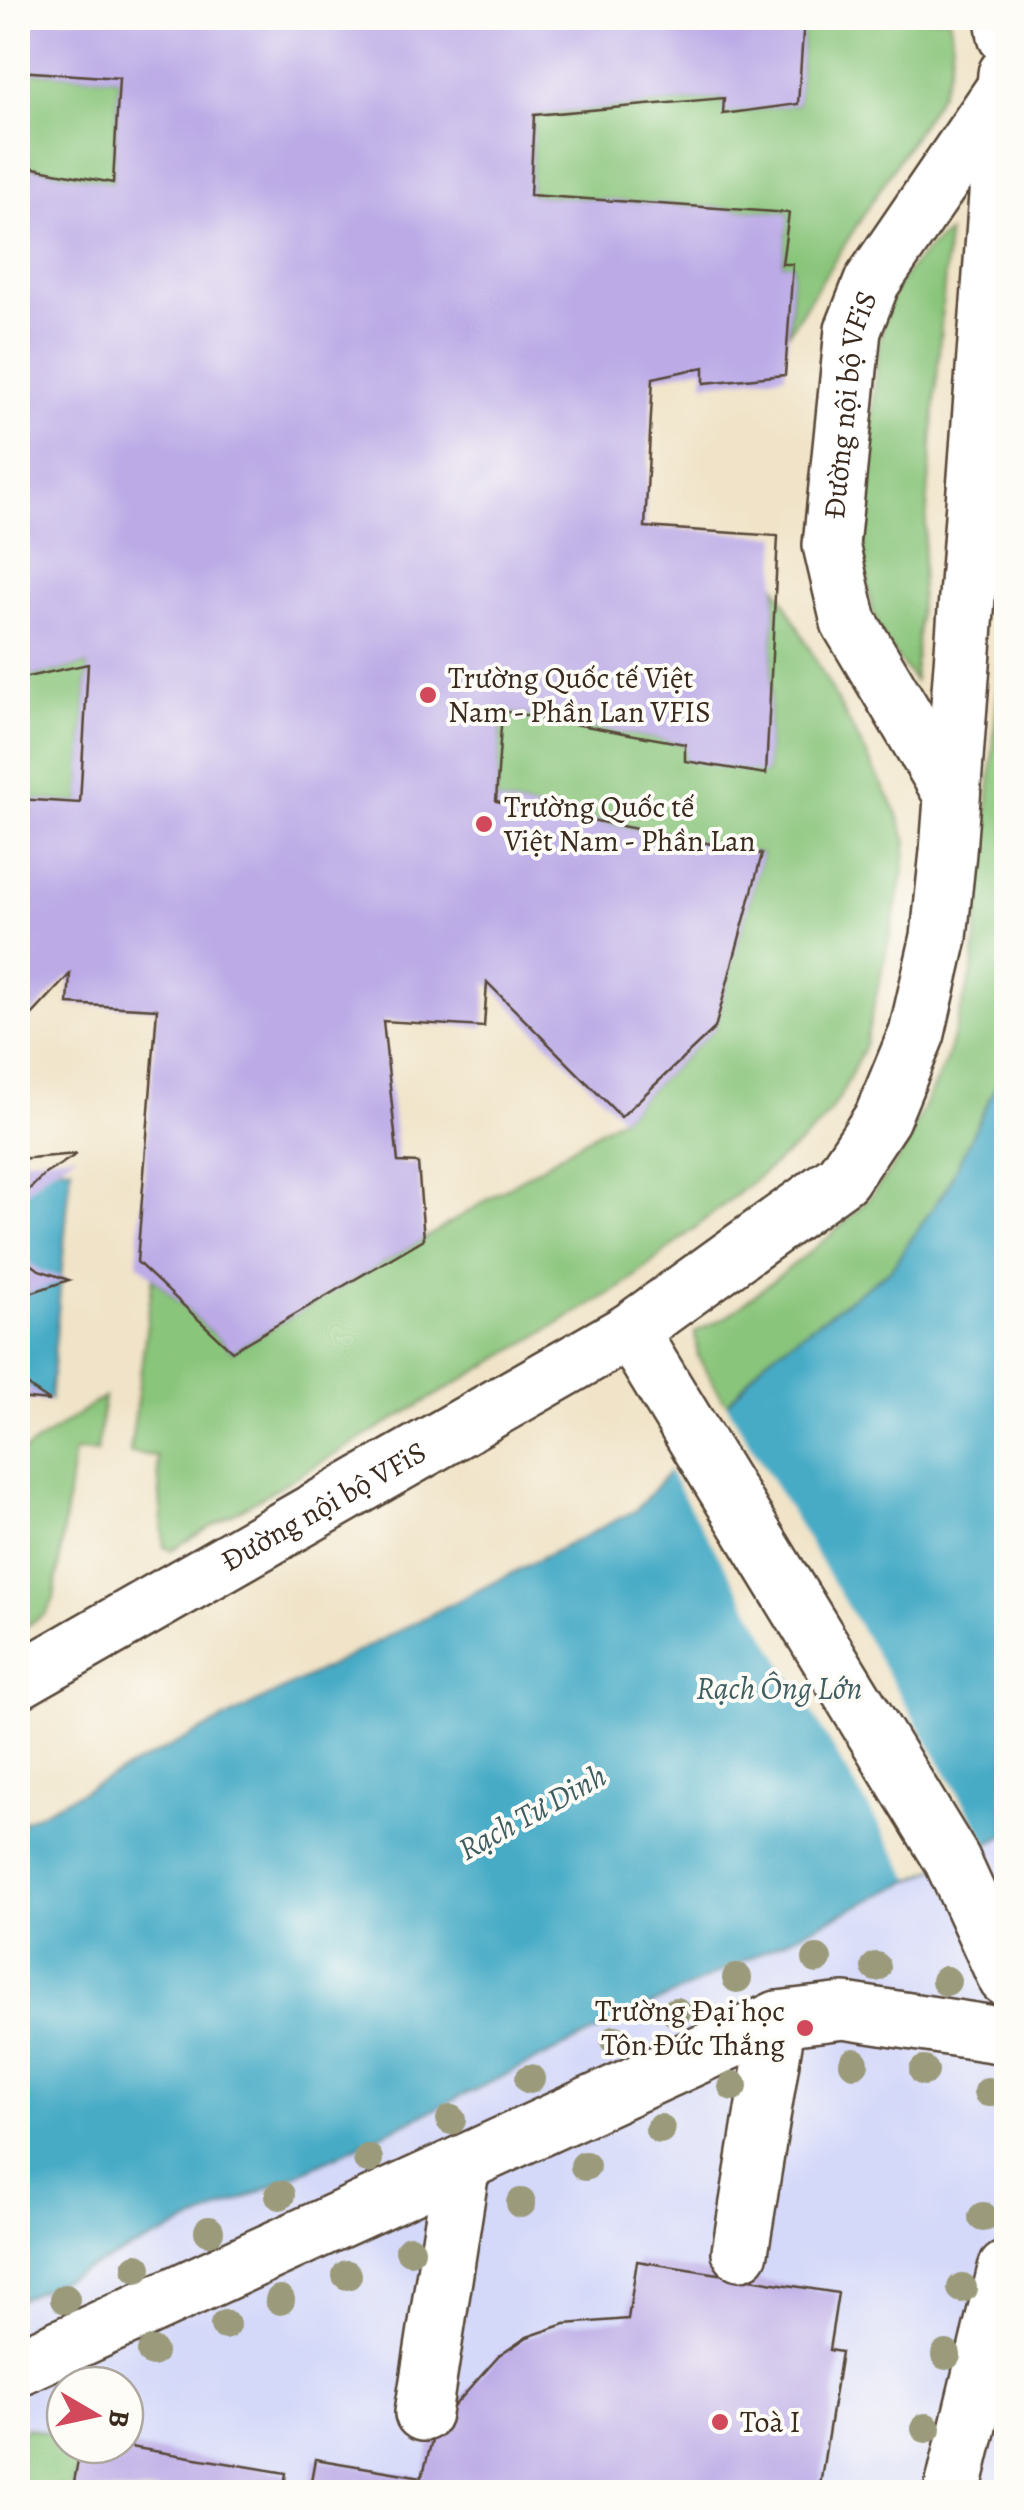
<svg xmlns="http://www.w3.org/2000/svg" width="1024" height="2510" font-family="Alegreya,serif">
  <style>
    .built { fill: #d4d8f9; fill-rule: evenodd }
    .green { fill: #89c57a; stroke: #62784c; stroke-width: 2.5 }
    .water { fill: #47abc6; stroke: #416a72; stroke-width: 2.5 }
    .pier { fill: #f0e3c7 }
    .building { fill: #bbaae6 }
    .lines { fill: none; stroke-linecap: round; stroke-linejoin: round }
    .minor-casing { stroke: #564637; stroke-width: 60 }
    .minor { stroke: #fff; stroke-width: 55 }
    .tree { fill: #9b9b7c }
    .poi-dot { fill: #d1495b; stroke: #fdfcf7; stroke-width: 4 }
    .labels { text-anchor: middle; stroke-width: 8; stroke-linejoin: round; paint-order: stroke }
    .street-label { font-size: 30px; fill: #3b2a1e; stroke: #fdfcf7 }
    .poi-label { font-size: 30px; fill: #3b2a1e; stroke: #fdfcf7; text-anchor: start }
    .water-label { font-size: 32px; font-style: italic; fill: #405e61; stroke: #fdfcf7 }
  </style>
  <rect width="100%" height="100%" fill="#fdfcf7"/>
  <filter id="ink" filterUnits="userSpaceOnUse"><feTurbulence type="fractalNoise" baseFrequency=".01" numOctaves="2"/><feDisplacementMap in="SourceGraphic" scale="20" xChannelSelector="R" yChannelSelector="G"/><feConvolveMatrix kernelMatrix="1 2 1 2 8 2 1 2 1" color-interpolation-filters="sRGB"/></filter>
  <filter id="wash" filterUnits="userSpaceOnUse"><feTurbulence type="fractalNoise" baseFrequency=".0048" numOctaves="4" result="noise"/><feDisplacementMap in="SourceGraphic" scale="40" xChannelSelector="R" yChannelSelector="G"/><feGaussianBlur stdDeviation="2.25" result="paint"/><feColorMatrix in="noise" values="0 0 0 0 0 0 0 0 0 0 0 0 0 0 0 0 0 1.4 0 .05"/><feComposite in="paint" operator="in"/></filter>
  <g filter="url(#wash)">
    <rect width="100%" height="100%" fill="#f0e3c7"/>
    <!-- built -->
    <path class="built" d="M1006,1835V2472L1001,2492H18V2300L295,2176ZM65,2385H125V2445H65Z"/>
    <!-- green -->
    <g class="green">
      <path d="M804,18H949C955,46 952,66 941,93L789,332L793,265L782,264L788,213L530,195L534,115L724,98V113L798,104Z"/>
      <polygon points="18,71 119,78 113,183 18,165"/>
      <path d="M948,233L914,681C901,661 880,638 874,615C856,553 866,488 872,424C875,383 876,334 893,296C904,272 927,247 948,233Z"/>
      <polygon points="776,586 897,812 907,842 903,876 865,1045 840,1097 820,1125 799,1144 623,1286 171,1550 164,1547 157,1456 130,1453 153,1277 232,1351 424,1239 621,1117 715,1028 762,854 496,801 502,711 685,744 766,774"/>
      <polygon points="1006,608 1006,1065 947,1187 890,1270 766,1359 726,1405 698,1356 695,1332 726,1317 829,1237 868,1200 898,1160 945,1063 973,970"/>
      <polygon points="88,664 80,803 18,799 18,679"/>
      <polygon points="104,1397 97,1452 74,1451 54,1599 46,1614 18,1631 18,1455"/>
      <polygon points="27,2428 65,2436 65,2445 81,2445 72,2492 18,2492 18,2432"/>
    </g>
    <!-- water -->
    <g class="water">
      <polygon points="1006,1064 1006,1835 295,2176 18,2300 18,1824 636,1510 766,1359 890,1270 947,1187"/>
      <polygon points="18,1162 71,1167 50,1400 18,1397"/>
    </g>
    <!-- pier -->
    <polygon class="pier" points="724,1400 988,1843 911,1879 666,1467"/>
    <g id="blocks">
      <!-- building -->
      <g class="building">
        <polygon points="18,18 804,18 798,104 723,114 724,98 534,115 530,195 789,213 782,264 793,264 785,375 704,383 704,367 653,378 645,527 778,536 766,774 685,761 685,744 502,711 496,801 762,854 715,1028 621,1117 487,982 484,1027 383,1021 398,1162 418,1163 424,1239 232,1351 137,1262 157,1009 68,1004 70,974 18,1030 18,799 80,803 88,664 18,679 18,165 113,183 119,78 18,71"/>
        <polygon points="77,1154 45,1174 18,1200 18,1159"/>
        <polygon points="18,1254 39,1270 69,1280 18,1297"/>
        <polygon points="18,1376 32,1389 50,1401 18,1398"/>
        <polygon points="637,2261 838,2293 829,2350 841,2352 819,2492 309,2492 315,2459 422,2477 436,2426 499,2356 527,2337 565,2324 628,2319"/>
        <polygon points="81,2445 118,2445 286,2473 283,2492 72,2492"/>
      </g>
    </g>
  </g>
  <g filter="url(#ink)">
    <use href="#blocks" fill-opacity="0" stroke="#564637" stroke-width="2.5"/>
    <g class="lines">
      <defs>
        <g id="minor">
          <polyline points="1003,18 1006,36"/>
          <polyline points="1006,74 948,852 939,937 917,1033 882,1118 842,1178 630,1331 952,1860 1006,1978"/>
          <path id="s1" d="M952,795L849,622L831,545L853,330L872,282L1004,89"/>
          <path id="s2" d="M18,1681L630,1331"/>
          <polyline points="740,2252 778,2019"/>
          <polyline points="18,2367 778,2019 844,2011 1006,2036"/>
          <polyline points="423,2413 462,2164"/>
          <polyline points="952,2492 1006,2269"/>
        </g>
      </defs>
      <!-- minor casing -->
      <use href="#minor" class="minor-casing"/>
      <!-- minor -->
      <use href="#minor" class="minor"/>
    </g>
    <!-- trees -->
    <g class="tree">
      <circle cx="817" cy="1959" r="15"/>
      <circle cx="876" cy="1967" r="15"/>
      <circle cx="737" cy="1978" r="15"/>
      <circle cx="946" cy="1981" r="15"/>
      <circle cx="676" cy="2012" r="15"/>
      <circle cx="615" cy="2040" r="15"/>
      <circle cx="854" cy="2063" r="15"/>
      <circle cx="924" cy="2071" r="15"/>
      <circle cx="530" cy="2079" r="15"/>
      <circle cx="733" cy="2086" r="15"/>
      <circle cx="988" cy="2092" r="15"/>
      <circle cx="451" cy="2120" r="15"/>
      <circle cx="660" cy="2129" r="15"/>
      <circle cx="368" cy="2159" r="15"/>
      <circle cx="585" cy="2166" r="15"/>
      <circle cx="280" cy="2195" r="15"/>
      <circle cx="521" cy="2203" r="15"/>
      <circle cx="983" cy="2217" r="15"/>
      <circle cx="209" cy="2231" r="15"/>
      <circle cx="410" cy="2250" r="15"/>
      <circle cx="137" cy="2268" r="15"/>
      <circle cx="347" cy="2275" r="15"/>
      <circle cx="962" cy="2288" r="15"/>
      <circle cx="65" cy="2299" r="15"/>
      <circle cx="280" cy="2300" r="15"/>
      <circle cx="225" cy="2325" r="15"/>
      <circle cx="152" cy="2352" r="15"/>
      <circle cx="946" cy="2355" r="15"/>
      <circle cx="926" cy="2428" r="15"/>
    </g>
  </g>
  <!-- markers -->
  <g class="poi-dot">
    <circle cx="428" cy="695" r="10"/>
    <circle cx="484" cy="824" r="10"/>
    <circle cx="805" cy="2028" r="10"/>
    <circle cx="720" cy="2422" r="10"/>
  </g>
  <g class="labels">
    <!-- street labels -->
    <g class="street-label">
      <text dy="10" stroke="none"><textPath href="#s1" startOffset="422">Đường nội bộ VFiS</textPath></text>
      <text dy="10" stroke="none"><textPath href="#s2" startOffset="352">Đường nội bộ VFiS</textPath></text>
    </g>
    <!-- poi labels -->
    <g class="poi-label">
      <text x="448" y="688">Trường Quốc tế Việt<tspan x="448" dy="34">Nam - Phần Lan VFIS</tspan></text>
      <text x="504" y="817">Trường Quốc tế<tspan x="504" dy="34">Việt Nam - Phần Lan</tspan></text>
      <text x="785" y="2021" text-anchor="end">Trường Đại học<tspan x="785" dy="34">Tôn Đức Thắng</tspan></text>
      <text x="740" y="2432">Toà I</text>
    </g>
    <!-- water labels -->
    <g class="water-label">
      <text x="779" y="1699">Rạch Ông Lớn</text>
      <text transform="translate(532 1812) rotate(-29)" y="11">Rạch Tư Dinh</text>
    </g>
  </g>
  <!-- margin -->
  <rect width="1024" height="2510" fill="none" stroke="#fdfcf7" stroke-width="60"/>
  <!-- north arrow -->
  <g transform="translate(95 2415) rotate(99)"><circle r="48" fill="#fdfcf7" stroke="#afa8a0" stroke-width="2.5"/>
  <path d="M0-8L18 38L0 25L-18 38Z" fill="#d1495b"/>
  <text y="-15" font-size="28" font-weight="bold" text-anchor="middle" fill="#3b2a1e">B</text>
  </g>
</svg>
